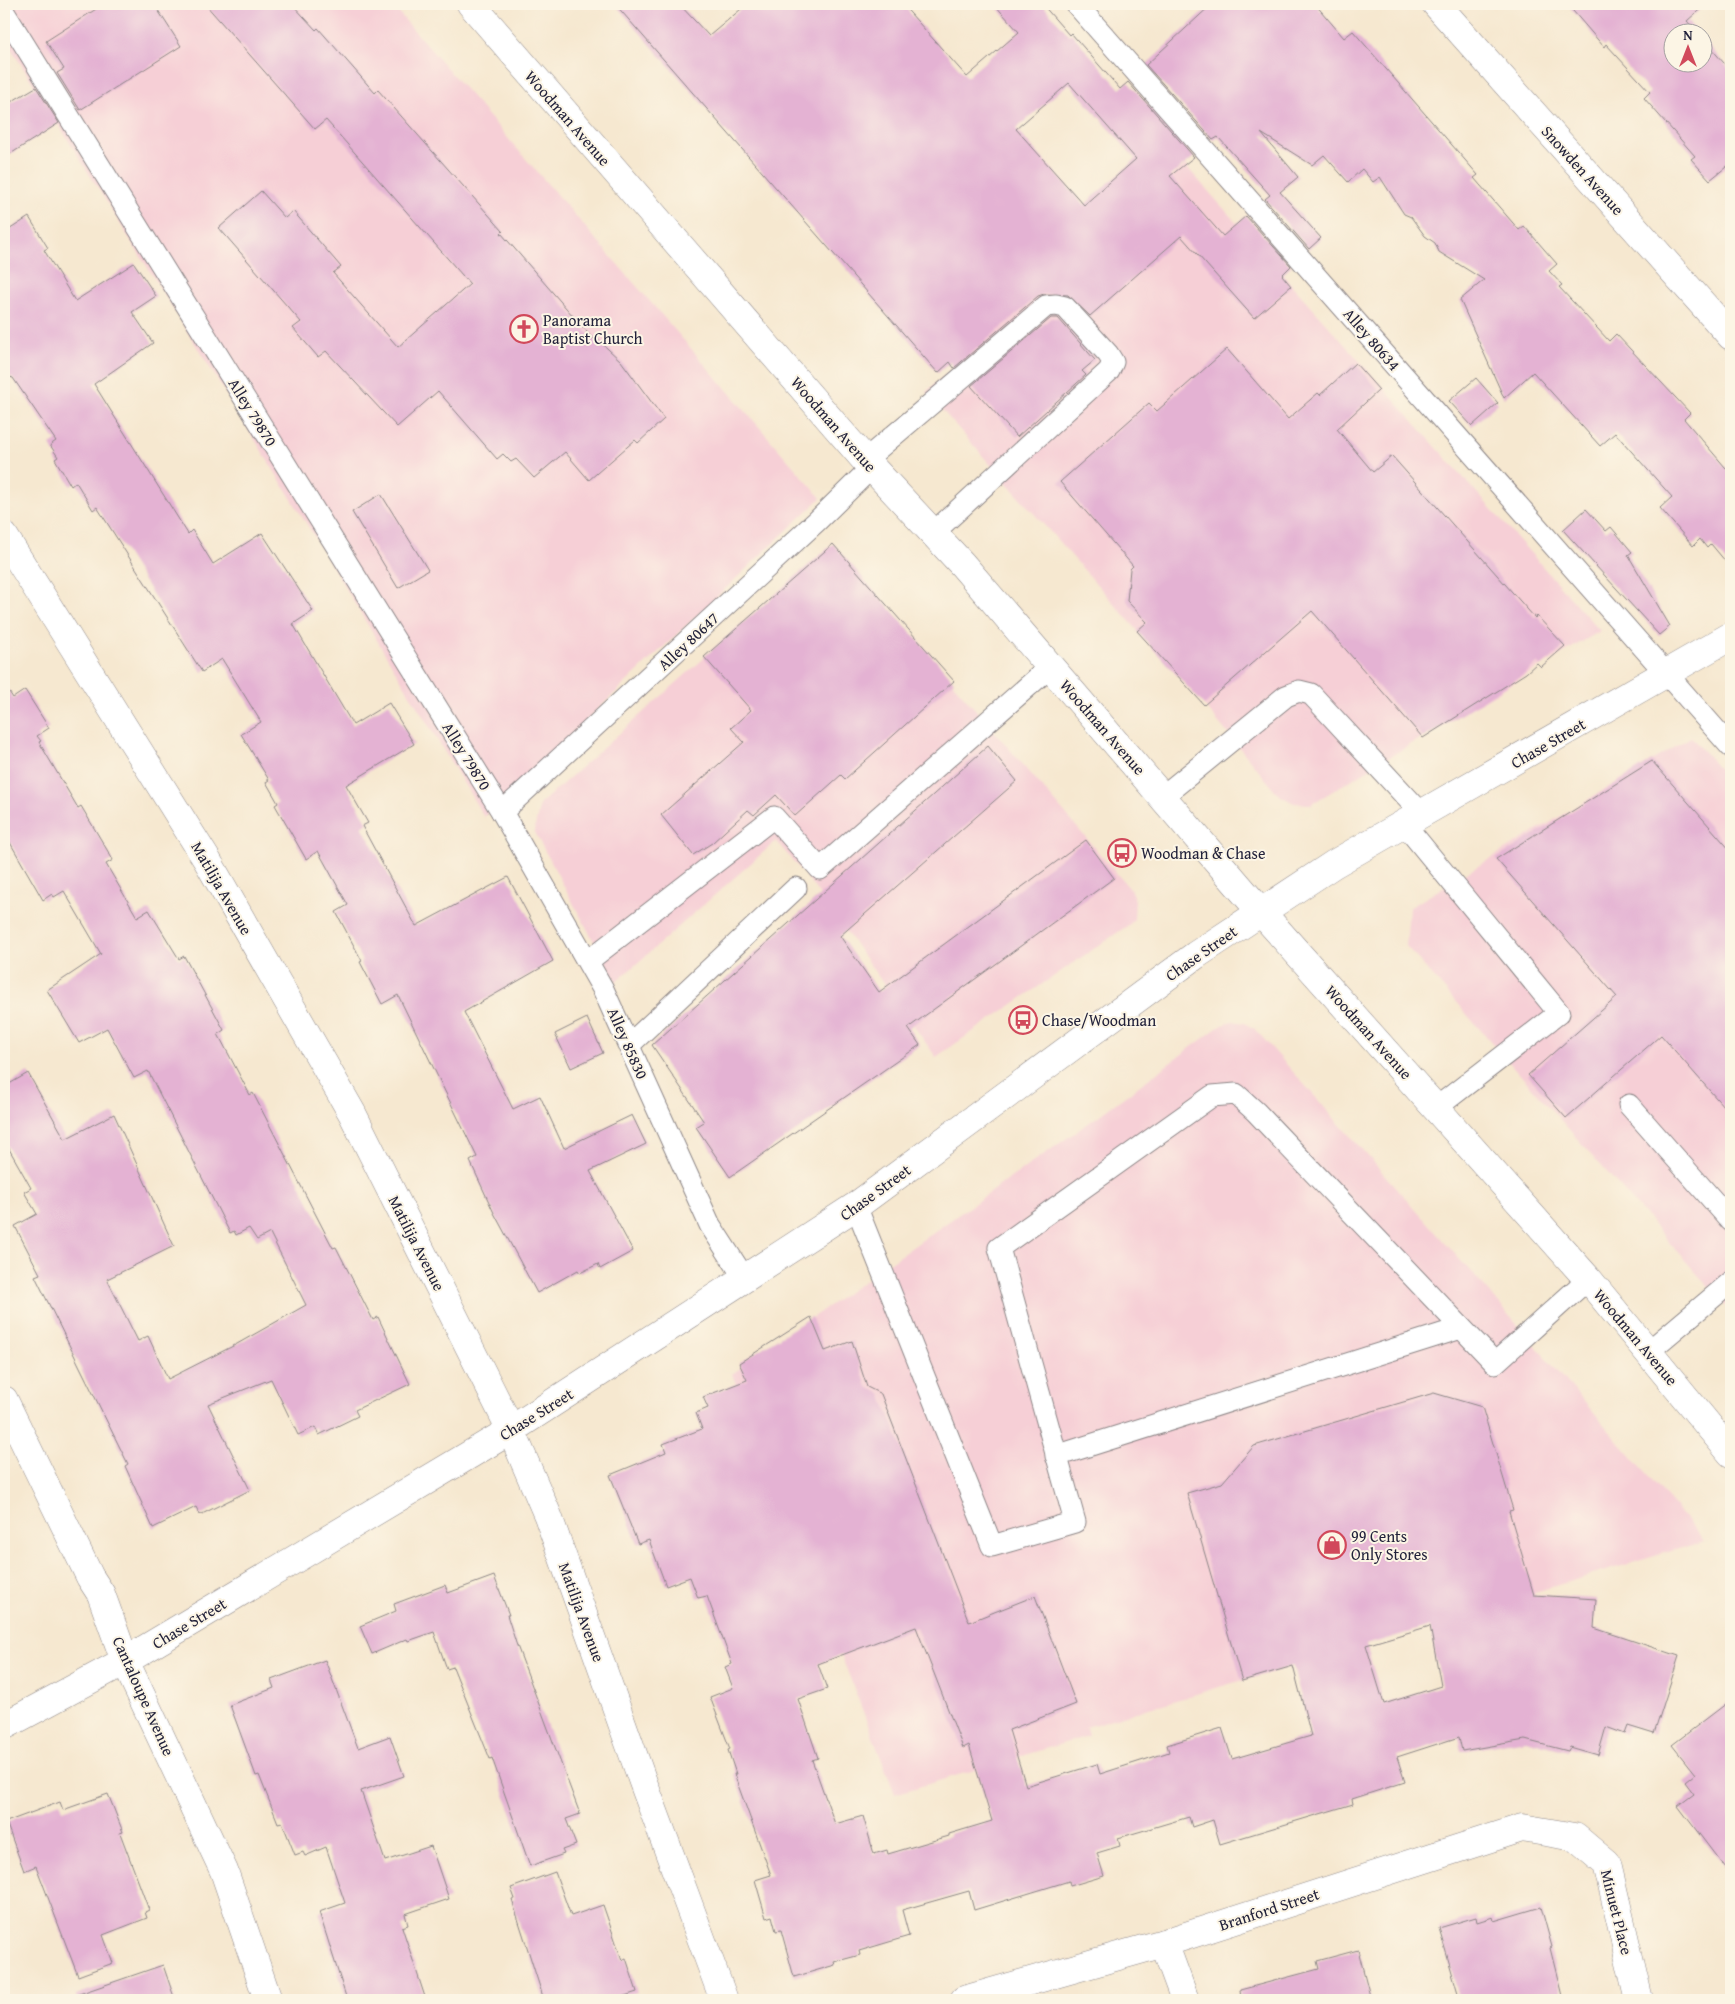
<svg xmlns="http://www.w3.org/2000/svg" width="1735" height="2004" font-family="'Gentium Book Plus',serif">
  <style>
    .built { fill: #f6cfd6 }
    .building { fill: #e4b2d3; fill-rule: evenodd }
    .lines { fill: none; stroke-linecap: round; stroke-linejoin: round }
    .lane-casing { stroke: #8c8586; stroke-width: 23 }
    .street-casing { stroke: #8c8586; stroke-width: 29 }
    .secondary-casing { stroke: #8c8586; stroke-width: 29 }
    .primary-casing { stroke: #8c8586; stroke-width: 29 }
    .lane { stroke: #fff; stroke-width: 21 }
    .street { stroke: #fff; stroke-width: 28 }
    .secondary { stroke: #fff; stroke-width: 28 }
    .primary { stroke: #fff; stroke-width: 28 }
    .labels { text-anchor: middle; stroke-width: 4; stroke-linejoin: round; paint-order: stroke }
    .street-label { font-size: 16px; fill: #22223b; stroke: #fcf5e5 }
    .poi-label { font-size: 16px; fill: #22223b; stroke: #fcf5e5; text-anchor: start }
  </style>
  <rect width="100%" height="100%" fill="#fcf5e5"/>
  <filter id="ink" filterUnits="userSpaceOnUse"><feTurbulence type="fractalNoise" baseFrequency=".02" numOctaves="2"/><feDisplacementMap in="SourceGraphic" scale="10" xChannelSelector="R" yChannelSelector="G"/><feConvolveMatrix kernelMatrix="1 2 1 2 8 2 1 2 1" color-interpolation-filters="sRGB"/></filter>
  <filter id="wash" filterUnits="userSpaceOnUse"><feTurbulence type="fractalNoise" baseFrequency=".0096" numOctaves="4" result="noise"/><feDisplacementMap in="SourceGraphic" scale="20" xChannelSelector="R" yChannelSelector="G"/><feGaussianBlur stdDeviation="1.12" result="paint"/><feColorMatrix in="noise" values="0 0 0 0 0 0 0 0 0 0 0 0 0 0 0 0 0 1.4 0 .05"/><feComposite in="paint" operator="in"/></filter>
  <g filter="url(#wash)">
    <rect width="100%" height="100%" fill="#f6e8d0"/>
    <!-- built -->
    <g class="built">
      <polygon points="4,4 391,4 821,498 484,817 288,493 4,37"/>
      <polygon points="1185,165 1600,631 1311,804 1294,803 1279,795 1204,705 926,392"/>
      <polygon points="833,544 1130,889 1135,900 1134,919 1130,924 936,1057 806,876 776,841 616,982 534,831 540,804"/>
      <polygon points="1691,737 1731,782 1731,1312 1406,946 1409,908"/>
      <polygon points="1232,1021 1244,1023 1255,1029 1494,1298 1705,1541 1086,1727 1088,1736 895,1794 732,1374 1097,1117 1220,1026"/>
    </g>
    <g id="blocks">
      <!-- building -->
      <g class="building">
        <polygon points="104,4 154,4 181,46 80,110 57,73 64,69 46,41"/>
        <polygon points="205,4 292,4 316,30 318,28 375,93 378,90 503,231 501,233 593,339 595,337 621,361 664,419 638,443 635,440 589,480 565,452 534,478 516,459 511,462 503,454 497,459 438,391 397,427 326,351 318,357 293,328 301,322 219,228 261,191 285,218 293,211 341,267 333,273 398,347 470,284 326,120 315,129"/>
        <path d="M615,4H679L709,36L747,4H902L967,77L1019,32L994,4H1042L1069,35L1071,33L1120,89L1128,82L1194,157L1170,176L1223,236L1246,216L1291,266L1282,275L1291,286L1254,318L1181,236L1090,316L1068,295L1044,294L1038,296L954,368L950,362L938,373ZM1069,83L1136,159L1084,205L1016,129Z"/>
        <polygon points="1212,4 1315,4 1344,38 1353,31 1478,175 1474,178 1519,230 1524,226 1557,264 1549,271 1562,285 1559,287 1609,341 1616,334 1690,413 1684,419 1731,474 1731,568 1711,544 1707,548 1700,539 1693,546 1660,508 1672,497 1615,433 1600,446 1533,372 1504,398 1460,300 1484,280 1439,252 1435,243 1425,236 1411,217 1404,214 1380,177 1373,182 1362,169 1348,182 1324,155 1312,165 1261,133 1298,177 1280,192 1321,238 1309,249 1265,199 1270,195 1218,137 1213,140 1146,65"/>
        <polygon points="1567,4 1706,4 1687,21 1697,32 1672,32 1672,62 1702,62 1702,38 1731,71 1731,163 1710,180 1691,159 1695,156 1644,98 1650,92 1606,44 1604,47"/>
        <polygon points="36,87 59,123 4,158 4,106"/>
        <polygon points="29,217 48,248 44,250 75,301 134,263 156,296 132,312 153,343 94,384 188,534 192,530 213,564 262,533 313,611 293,624 353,725 389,703 414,744 346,785 368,823 362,826 416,926 508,877 553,961 464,1012 513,1109 540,1096 564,1148 632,1115 646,1144 590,1171 633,1251 600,1269 598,1264 580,1273 578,1270 537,1293 494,1213 470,1161 477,1157 398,995 382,1004 360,962 362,961 336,912 348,905 318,851 306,859 275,805 278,803 266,782 269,780 241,734 261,722 222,659 202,672 97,507 93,510 76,482 71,486 55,459 58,457 50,445 56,441 13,378 4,375 4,233"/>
        <polygon points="1051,318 1058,318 1095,360 1082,371 1086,375 1017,437 971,386"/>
        <polygon points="1227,349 1288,419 1318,393 1320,395 1355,363 1379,390 1337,429 1373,472 1392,456 1535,618 1537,616 1565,646 1541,667 1537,663 1526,673 1423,738 1312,611 1204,705 1137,631 1147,622 1127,601 1130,569 1133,566 1060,482 1149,403 1157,411"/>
        <polygon points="1476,378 1498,403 1472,426 1449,401"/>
        <polygon points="381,494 428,570 398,588 352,512"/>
        <polygon points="1586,509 1606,531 1611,527 1632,552 1628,555 1670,626 1659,635 1563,530"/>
        <polygon points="833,544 954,681 845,779 841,775 795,816 776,795 754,815 748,810 712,843 693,855 661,815 744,742 731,728 751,710 704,657"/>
        <polygon points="4,684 13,698 25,690 49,728 37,736 41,741 39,742 78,808 81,806 113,860 106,864 137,917 149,910 179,959 184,956 224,1030 218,1034 250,1095 253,1093 333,1248 336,1247 373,1320 378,1317 410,1384 355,1410 358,1416 319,1435 315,1427 298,1435 271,1379 208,1404 250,1490 200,1515 196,1507 153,1528 125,1466 128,1464 35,1276 40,1274 15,1226 37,1214 24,1192 31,1188 4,1140 4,1087 28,1073 65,1139 114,1114 174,1246 107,1279 138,1341 148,1336 168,1379 237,1344 306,1305 270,1233 257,1240 249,1228 236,1235 234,1231 230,1233 148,1071 134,1078 107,1028 79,1043 47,990 101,954 64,891 54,897 52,894 43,900 4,832"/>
        <polygon points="988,746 1017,781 840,936 879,992 1086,840 1114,878 908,1028 920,1045 730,1177 696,1127 704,1122 652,1045"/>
        <polygon points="1652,761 1731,851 1731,1115 1661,1035 1566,1118 1528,1075 1617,997 1496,859"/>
        <polygon points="587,1018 603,1053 571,1068 555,1034"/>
        <path d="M811,1317L825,1351L852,1341L867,1387L881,1394L969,1622L1035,1596L1076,1704L1009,1730L1026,1786L1097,1764L1100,1774L1169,1752L1167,1745L1222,1728L1232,1759L1311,1736L1293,1666L1242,1681L1187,1493L1222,1483L1254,1446L1434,1393L1482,1407L1513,1510L1509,1511L1534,1595L1596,1599L1594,1628L1679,1656L1654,1734L1628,1726L1625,1734L1606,1727L1598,1755L1570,1747L1568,1751L1525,1740L1462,1751L1459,1737L1397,1757L1405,1782L1352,1799L1353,1804L1220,1844L1213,1820L1192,1827L1189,1817L1118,1838L1120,1846L1097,1853L1104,1876L1070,1886L1069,1881L974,1910L969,1891L902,1910L909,1936L859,1951L860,1955L834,1962L835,1965L794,1977L781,1930L776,1931L772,1916L766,1918L755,1880L771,1875L734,1774H736L728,1750L730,1749L710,1697L733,1688L725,1667L732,1664L707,1596L698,1598L690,1577L666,1586L649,1540L638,1544L610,1475L666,1452L663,1444L702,1429L696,1413L708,1408L703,1397L747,1380L739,1363ZM1430,1626L1441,1686L1384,1704L1366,1645ZM916,1627L963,1748L969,1745L992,1821L949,1834V1836L888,1854L887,1850L874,1854L863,1816L835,1824L812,1760L818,1758L798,1699L827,1689L818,1664Z"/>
        <polygon points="494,1576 509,1615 507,1615 516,1643 580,1814 566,1819 576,1845 562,1850 564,1854 530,1866 492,1758 490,1759 453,1667 447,1669 434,1632 408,1641 407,1639 372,1654 360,1626 396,1611 394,1604 445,1585 448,1593"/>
        <polygon points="325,1660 358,1748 390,1736 404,1776 361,1791 385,1861 431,1846 449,1899 405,1914 408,1925 402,1927 426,2000 347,2000 319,1912 345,1903 326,1847 305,1856 303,1852 295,1855 282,1822 278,1823 259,1775 256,1776 230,1705 274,1688 271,1680"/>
        <polygon points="1731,1700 1731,1876 1678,1806 1694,1794 1685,1782 1695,1774 1672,1745"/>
        <polygon points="108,1794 123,1832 120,1833 149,1910 145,1912 147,1918 103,1935 113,1963 78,1976 36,1866 24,1871 6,1822 60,1802 63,1810"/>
        <polygon points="555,1872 571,1916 603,1905 622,1960 626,1958 637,1992 612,2000 544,2000 512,1900 515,1899 511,1888"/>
        <polygon points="1541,1907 1552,1947 1550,1948 1563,2000 1460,2000 1439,1928 1476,1917 1477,1922 1493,1917 1494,1921"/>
        <polygon points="1358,1950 1371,2000 1241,2000 1240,1990 1319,1969 1317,1961"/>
        <polygon points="163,1965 175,2000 77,2000 76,1995"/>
      </g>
    </g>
  </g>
  <g filter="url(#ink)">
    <use href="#blocks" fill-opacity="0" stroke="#8c8586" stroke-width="1"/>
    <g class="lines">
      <defs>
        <g id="lane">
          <polyline points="1076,4 1731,747"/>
          <polyline points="4,12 502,812 603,989 710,1225 745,1279"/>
          <polyline points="865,460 1046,306 1056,305 1065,307 1108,354 1113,362 1109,371 932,534"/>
          <polyline points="1163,796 1286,696 1299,691 1311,694 1422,814"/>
          <polyline points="502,812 817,521 872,467"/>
          <polyline points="1405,825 1559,1013 1436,1108"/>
          <polyline points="588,961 774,817 820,869 1050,667"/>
          <polyline points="629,1045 796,888"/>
          <polyline points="1629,1105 1731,1221"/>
          <polyline points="856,1206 992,1546 1075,1522 999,1248 1212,1096 1236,1094 1256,1112 1495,1363 1588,1279"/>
          <polyline points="1649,1351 1731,1282"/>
          <polyline points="1056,1456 1461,1328"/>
        </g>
        <g id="street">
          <polyline points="1436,4 1731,336"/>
          <polyline points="4,536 207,860 352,1113 511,1430 548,1516 643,1782 724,2000"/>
          <polyline points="4,1400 90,1577 101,1594 125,1661 224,1871 268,2000"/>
          <polyline points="1164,1943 1185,2000"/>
          <polyline points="964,2000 1164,1943 1522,1828 1575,1837 1607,1864 1639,2000"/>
        </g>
        <polyline id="secondary" points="4,1726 125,1661 511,1430 856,1206 1196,955 1334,864 1731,636"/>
        <polyline id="primary" points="471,4 865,460 962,564 1261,912 1588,1279 1731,1453"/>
      </defs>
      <!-- lane casing -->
      <use href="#lane" class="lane-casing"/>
      <!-- street casing -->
      <use href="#street" class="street-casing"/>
      <!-- secondary casing -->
      <use href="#secondary" class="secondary-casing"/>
      <!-- primary casing -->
      <use href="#primary" class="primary-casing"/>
      <!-- lane -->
      <use href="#lane" class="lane"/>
      <!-- street -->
      <use href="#street" class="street"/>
      <!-- secondary -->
      <use href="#secondary" class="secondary"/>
      <!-- primary -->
      <use href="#primary" class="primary"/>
    </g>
  </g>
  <!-- icons -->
  <defs>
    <symbol id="church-ring" viewBox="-11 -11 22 22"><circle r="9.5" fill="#fcf5e5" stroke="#d1495b" stroke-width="1.5"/><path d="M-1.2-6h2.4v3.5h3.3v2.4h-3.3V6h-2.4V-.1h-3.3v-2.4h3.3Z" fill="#d1495b"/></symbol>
    <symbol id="bus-ring" viewBox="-11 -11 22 22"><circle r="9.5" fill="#fcf5e5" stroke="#d1495b" stroke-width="1.5"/><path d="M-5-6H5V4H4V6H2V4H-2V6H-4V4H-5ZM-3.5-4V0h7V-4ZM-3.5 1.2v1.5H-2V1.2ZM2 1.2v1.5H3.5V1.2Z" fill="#d1495b"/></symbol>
    <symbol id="shop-ring" viewBox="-11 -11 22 22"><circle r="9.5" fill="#fcf5e5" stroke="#d1495b" stroke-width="1.5"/><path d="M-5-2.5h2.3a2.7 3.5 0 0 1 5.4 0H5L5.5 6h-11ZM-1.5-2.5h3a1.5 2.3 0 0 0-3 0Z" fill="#d1495b"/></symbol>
  </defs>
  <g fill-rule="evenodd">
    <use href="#church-ring" x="508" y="313" width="32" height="32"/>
    <use href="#bus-ring" x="1106" y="837" width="32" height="32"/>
    <use href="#bus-ring" x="1007" y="1004" width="32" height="32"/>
    <use href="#shop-ring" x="1316" y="1529" width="32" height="32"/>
  </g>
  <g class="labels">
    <!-- street labels -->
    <g class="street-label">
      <text transform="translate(568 118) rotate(49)" y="6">Woodman Avenue</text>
      <text transform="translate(1583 170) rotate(48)" y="6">Snowden Avenue</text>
      <text transform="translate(1372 339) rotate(49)" y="6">Alley 80634</text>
      <text transform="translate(253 412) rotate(58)" y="6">Alley 79870</text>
      <text transform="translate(834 424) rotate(49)" y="6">Woodman Avenue</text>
      <text transform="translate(688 641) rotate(-43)" y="6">Alley 80647</text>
      <text transform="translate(1103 727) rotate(49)" y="6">Woodman Avenue</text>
      <text transform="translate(1548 743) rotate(-30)" y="6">Chase Street</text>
      <text transform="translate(467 756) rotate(58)" y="6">Alley 79870</text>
      <text transform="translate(222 888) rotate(60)" y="6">Matilija Avenue</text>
      <text transform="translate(1201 953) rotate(-35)" y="6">Chase Street</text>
      <text transform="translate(1369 1032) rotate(48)" y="6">Woodman Avenue</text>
      <text transform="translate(628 1043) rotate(66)" y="6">Alley 85830</text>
      <text transform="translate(875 1192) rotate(-36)" y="6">Chase Street</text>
      <text transform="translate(417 1243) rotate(63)" y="6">Matilija Avenue</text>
      <text transform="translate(1636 1337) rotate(50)" y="6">Woodman Avenue</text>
      <text transform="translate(536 1414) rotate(-32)" y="6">Chase Street</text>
      <text transform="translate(582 1612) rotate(70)" y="6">Matilija Avenue</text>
      <text transform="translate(189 1623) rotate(-31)" y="6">Chase Street</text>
      <text transform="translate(144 1696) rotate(66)" y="6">Cantaloupe Avenue</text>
      <text transform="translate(1269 1909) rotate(-18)" y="6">Branford Street</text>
      <text transform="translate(1617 1912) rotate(76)" y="6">Minuet Place</text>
    </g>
    <!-- poi labels -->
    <g class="poi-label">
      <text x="543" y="326">Panorama<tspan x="543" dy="18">Baptist Church</tspan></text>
      <text x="1141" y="859">Woodman &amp; Chase</text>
      <text x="1042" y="1026">Chase/Woodman</text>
      <text x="1351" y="1542">99 Cents<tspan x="1351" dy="18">Only Stores</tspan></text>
    </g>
  </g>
  <!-- margin -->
  <rect width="1735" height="2004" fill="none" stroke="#fcf5e5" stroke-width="20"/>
  <!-- north arrow -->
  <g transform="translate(1688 48)"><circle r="24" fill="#fcf5e5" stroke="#a5a1a1"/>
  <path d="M0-4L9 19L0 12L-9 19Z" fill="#d1495b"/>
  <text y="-8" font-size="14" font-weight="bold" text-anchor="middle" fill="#22223b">N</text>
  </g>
</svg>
